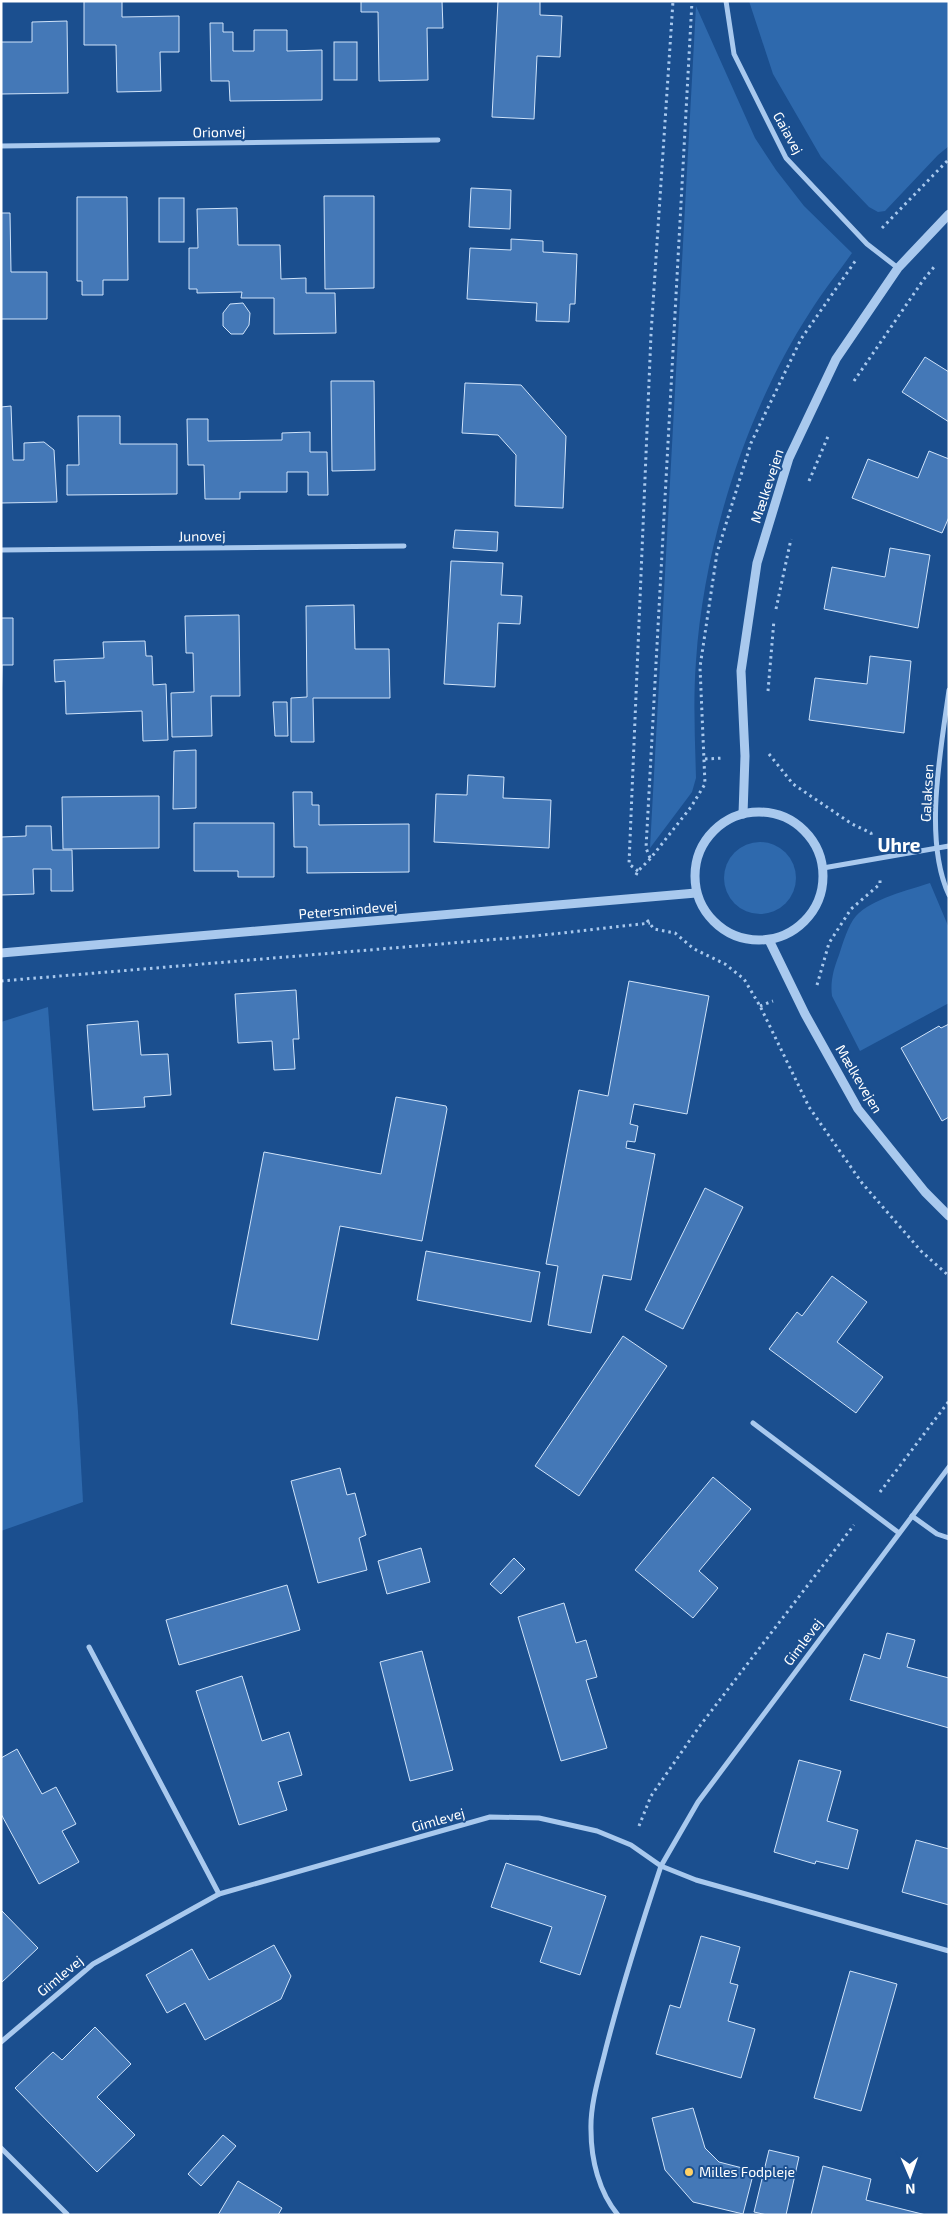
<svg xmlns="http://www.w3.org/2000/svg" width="950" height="2216" font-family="'Exo 2',sans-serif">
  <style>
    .green { fill: #2e69ad }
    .building { fill: #4478b7; stroke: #cfe3fa }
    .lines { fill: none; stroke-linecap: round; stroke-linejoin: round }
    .path { stroke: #a9c9ee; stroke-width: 3; stroke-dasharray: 2.5 4; stroke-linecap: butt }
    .minor { stroke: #a9c9ee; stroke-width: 5 }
    .tertiary { stroke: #a9c9ee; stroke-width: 9 }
    .poi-dot { fill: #ffd166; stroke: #1b4f8f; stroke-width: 2 }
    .labels { text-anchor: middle; stroke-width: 4; stroke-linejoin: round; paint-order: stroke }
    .street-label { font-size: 14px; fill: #fff; stroke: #1b4f8f }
    .poi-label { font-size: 14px; fill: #fff; stroke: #1b4f8f; text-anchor: start }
    .district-label { font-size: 19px; font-weight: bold; fill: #fff; stroke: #1b4f8f }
  </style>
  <rect width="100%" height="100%" fill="#1b4f8f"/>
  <!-- green -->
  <g class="green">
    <polygon points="749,1 949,1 949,146 938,155 885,211 878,212 869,207 821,157 773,74"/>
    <path d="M696,6L755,138L776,170L804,206L852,253C838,273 823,291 810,312C746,411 704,543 696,661C693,700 695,739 696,778L692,792L650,848Z"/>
    <circle cx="760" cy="878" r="36"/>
    <path d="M930,883L949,928V1003L860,1051L832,996C830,981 834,968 839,955C843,943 848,925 856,916C871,899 909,890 930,883Z"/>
    <polygon points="48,1007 78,1412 83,1502 1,1531 1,1022"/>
  </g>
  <!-- building -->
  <g class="building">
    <polygon points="84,1 122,1 122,17 179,16 179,52 160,52 161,91 117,92 116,45 84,45"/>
    <polygon points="361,1 442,1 443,28 427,28 428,80 379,81 378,12 361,12"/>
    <polygon points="498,1 540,1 540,15 562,16 560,57 537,56 534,119 492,117"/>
    <polygon points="67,21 68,93 1,94 1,42 32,42 32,22"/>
    <polygon points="210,23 223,23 223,32 233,32 233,51 254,51 254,30 287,30 287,51 322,50 322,100 230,101 229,81 211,81"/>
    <rect x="334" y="42" width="23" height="38"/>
    <polygon points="471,188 511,190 510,229 469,227"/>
    <polygon points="324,196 374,196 374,288 325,289"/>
    <polygon points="77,197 127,197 128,280 103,280 103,295 82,295 82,281 77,281"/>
    <rect x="159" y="198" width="25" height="44"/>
    <polygon points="237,208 238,245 280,245 281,279 306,278 306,293 335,293 336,333 274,334 274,298 241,298 242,292 197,293 197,289 189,289 189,248 198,248 197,209"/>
    <polygon points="1,213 10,213 11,272 47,272 47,319 1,319"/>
    <polygon points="511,239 543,241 543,252 577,254 575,304 570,304 569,322 536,321 537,303 467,299 470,248 511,250"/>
    <polygon points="243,303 250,313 249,325 243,334 231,334 223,326 223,313 230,304"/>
    <polygon points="925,357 949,372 949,422 902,392"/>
    <polygon points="331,381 374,381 375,470 332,471"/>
    <polygon points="465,383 521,385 566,436 563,508 515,506 516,455 498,435 462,433"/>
    <polygon points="11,406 13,460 24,460 24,443 44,442 54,450 57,502 1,503 1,407"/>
    <polygon points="78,416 120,416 120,444 177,444 177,494 67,495 67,465 79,465"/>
    <polygon points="187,419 208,419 208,441 282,440 282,433 310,432 310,452 327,452 328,495 308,495 308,472 287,472 287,492 240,492 240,499 205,499 204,465 188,465"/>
    <polygon points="929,451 949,459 949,517 942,533 852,498 868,459 918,478"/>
    <polygon points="455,530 498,532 497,551 453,548"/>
    <polygon points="890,548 930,555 918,628 824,609 832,567 885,577"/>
    <polygon points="451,561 503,563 501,595 522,596 520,624 498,623 495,687 444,684"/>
    <polygon points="354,605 355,649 389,649 390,698 313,698 314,742 291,742 291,698 307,697 306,606"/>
    <polygon points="239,615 240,696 211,696 212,736 172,737 171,693 194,692 193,653 186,653 185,616"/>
    <polygon points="1,618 13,618 13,665 2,665 1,711"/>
    <polygon points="145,641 146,656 152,656 153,685 166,684 168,740 143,741 142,711 66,714 65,681 55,682 54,660 104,658 103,642"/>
    <polygon points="870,656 911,661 904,733 809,720 815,678 867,684"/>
    <polygon points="273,702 287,702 288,736 275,736"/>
    <polygon points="196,750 196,808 173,809 174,751"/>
    <polygon points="468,775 504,777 503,798 551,800 549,848 434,842 436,794 467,795"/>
    <polygon points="293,792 312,792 312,805 319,805 319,825 409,824 409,872 307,873 307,847 294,847"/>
    <polygon points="159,796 159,848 63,849 62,797"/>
    <polygon points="194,823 274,823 274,877 238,877 238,871 194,871"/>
    <polygon points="26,826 51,826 52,850 72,850 73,891 51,891 51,869 33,869 34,894 1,895 1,837 26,836"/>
    <polygon points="629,981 709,996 687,1114 634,1104 630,1124 638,1126 635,1142 627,1141 626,1148 655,1154 631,1280 603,1275 591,1333 548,1325 558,1266 546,1264 579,1090 608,1096"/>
    <polygon points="296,990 299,1039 293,1039 295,1069 274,1070 272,1041 238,1043 235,994"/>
    <polygon points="138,1021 141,1055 168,1054 171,1095 144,1097 145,1107 93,1110 87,1025"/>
    <polygon points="949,1024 949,1117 942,1121 901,1048 939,1026 941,1028"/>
    <polygon points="396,1097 446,1106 447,1109 422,1241 340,1226 318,1340 231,1324 264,1152 381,1174"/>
    <polygon points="705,1188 743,1207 683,1329 645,1310"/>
    <polygon points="426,1251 540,1272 531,1322 417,1300"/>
    <polygon points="832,1276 867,1302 837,1342 883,1377 856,1413 769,1349 797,1312 802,1316"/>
    <polygon points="623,1336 667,1366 579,1496 535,1466"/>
    <polygon points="340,1468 347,1495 355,1493 366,1535 359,1538 367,1570 318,1583 291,1481"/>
    <polygon points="713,1477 751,1509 699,1571 718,1588 693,1618 635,1570"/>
    <polygon points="421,1548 430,1582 387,1594 378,1561"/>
    <polygon points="514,1558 525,1569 501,1594 490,1584"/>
    <polygon points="287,1585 300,1630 179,1665 166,1620"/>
    <polygon points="564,1603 576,1643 586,1640 597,1677 586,1680 607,1748 561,1761 518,1617"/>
    <polygon points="887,1633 915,1640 907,1667 949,1678 949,1728 850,1700 864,1654 880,1659"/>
    <polygon points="422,1651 453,1770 410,1781 380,1662"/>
    <polygon points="242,1676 262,1741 289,1732 302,1775 278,1782 287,1810 239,1825 196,1691"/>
    <polygon points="17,1749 42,1794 56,1787 76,1824 62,1831 79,1862 39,1884 1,1814 1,1758"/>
    <polygon points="799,1760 841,1771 827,1821 858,1830 848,1869 816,1861 815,1864 774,1852"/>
    <polygon points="916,1840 949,1849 949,1905 902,1892"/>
    <polygon points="506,1863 606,1896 580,1975 540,1962 552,1927 491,1907"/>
    <polygon points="1,1910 38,1948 1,1983"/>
    <polygon points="701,1936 740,1947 730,1983 738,1985 728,2021 755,2029 741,2078 656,2054 670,2005 680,2008"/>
    <polygon points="274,1945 291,1976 281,1999 205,2040 185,2003 167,2013 146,1975 192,1949 209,1980"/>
    <polygon points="850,1971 897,1984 861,2111 814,2098"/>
    <polygon points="95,2027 131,2064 97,2097 135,2135 97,2172 15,2088 53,2052 62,2060"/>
    <polygon points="693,2108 705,2148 719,2162 754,2171 743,2214 693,2202 665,2170 652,2118"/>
    <polygon points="223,2135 236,2146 201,2186 188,2174"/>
    <polygon points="769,2150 799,2157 786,2215 767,2215 754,2212"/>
    <polygon points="823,2166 871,2179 866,2200 926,2215 811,2215"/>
    <polygon points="238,2181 282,2208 278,2215 218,2215"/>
  </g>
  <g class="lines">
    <!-- path -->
    <g class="path">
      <polyline points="882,228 949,159"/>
      <polyline points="854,381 924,279 934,267"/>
      <polyline points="809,481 829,434"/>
      <polyline points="776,609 791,539"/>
      <polyline points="768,691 774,620"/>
      <polyline points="769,754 793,784 852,824 871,833 872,838"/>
      <polyline points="705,759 723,758"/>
      <polyline points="650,858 646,848 692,1"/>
      <polyline points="638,871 629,864 651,334 673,1"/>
      <polyline points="636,875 638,871 650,859 691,807 705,784 700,667 717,553 751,443 801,339 856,260"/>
      <polyline points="647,920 654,929 675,933 694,949 725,964 744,979 760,1006 809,1107 862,1183 921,1251 949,1276"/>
      <polyline points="1,981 535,936 650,923"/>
      <polyline points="817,985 829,943 851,909 880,884 880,878"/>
      <polyline points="760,1006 773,1001"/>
      <polyline points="880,1492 949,1401"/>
      <polyline points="639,1826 651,1796 699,1727 854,1525"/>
    </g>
    <!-- minor -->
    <g class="minor">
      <polyline points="726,1 734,54 786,158 867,244 898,268"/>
      <polyline points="1,146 438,140"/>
      <polyline points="1,550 404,546"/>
      <path d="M949,690C941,749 923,840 949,895"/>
      <polyline points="823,868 949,846"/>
      <polyline points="753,1423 899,1533"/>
      <polyline points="912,1516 937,1534 949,1538"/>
      <polyline points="89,1647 219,1894"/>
      <polyline points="1,2042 93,1964 219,1894 490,1817 539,1818 597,1831 631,1845 661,1866 698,1802 949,1467"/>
      <polyline points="1,2148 67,2214"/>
      <path d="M618,2215C599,2192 591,2160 591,2130C590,2104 600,2073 606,2048C622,1986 641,1926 661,1866L696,1880L949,1951"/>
    </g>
    <!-- tertiary -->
    <g class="tertiary">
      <circle cx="759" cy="876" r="64"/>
      <polyline points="743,814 745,756 741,671 757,563 789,458 836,359 898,268 949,214"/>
      <polyline points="769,940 805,1014 858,1109 925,1192 949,1216"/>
      <polyline points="1,953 696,893"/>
    </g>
  </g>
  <!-- markers -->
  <circle class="poi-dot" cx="689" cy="2172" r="5"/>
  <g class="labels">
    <!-- street labels -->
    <g class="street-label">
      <text transform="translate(219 132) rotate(-1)" y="5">Orionvej</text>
      <text transform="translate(788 133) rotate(61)" y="5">Gaiavej</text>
      <text transform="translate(767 486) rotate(-72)" y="5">Mælkevejen</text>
      <text transform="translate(202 536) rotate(-1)" y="5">Junovej</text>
      <text transform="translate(927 793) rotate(-87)" y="5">Galaksen</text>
      <text transform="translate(348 910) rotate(-5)" y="5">Petersmindevej</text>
      <text transform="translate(859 1079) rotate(59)" y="5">Mælkevejen</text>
      <text transform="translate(803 1642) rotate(-53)" y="5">Gimlevej</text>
      <text transform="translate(438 1820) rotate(-16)" y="5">Gimlevej</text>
      <text transform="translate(60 1976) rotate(-40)" y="5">Gimlevej</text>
    </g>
    <!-- poi labels -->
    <g class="poi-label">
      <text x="699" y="2177">Milles Fodpleje</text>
    </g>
    <!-- district labels -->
    <g class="district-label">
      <text x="899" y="852">Uhre</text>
    </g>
  </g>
  <!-- border -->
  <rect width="950" height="2216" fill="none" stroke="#ffffff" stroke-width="5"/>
  <!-- north arrow -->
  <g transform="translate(910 2176) rotate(178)" stroke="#1b4f8f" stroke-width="4" paint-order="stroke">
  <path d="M0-4L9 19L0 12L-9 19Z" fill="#ffffff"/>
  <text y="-8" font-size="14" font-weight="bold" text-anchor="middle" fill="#ffffff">N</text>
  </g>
</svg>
